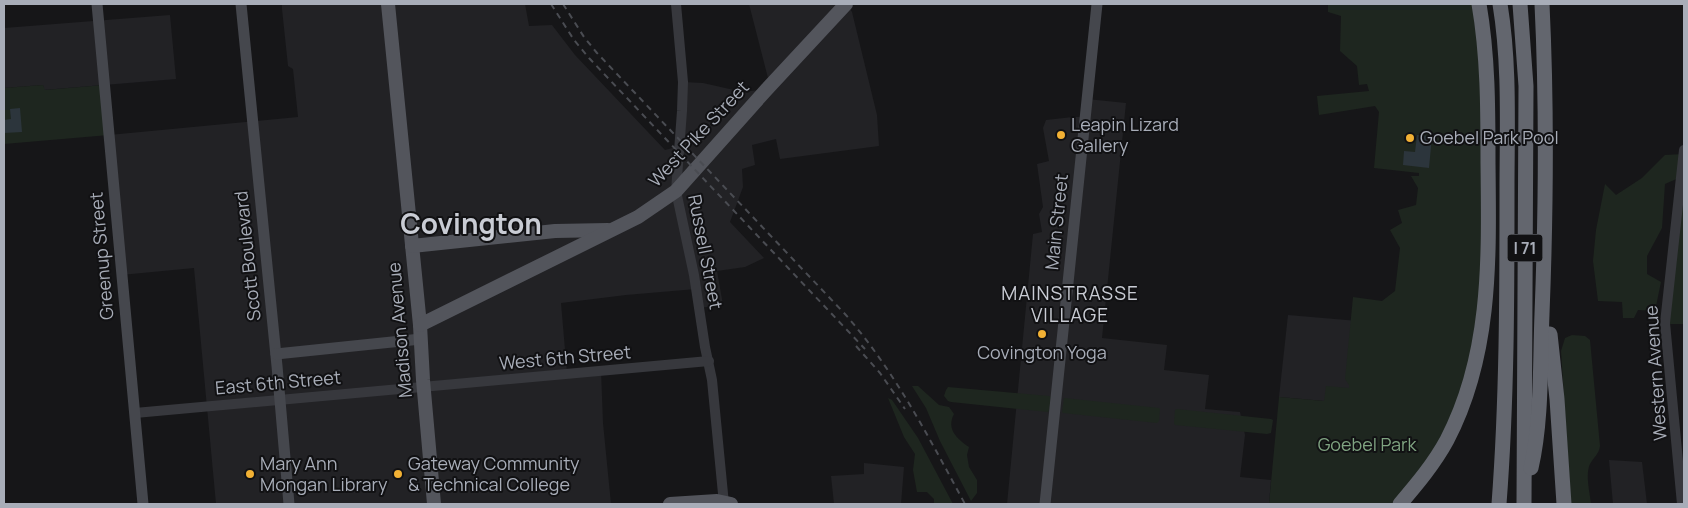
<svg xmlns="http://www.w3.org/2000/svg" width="1688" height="508" font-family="Manrope,sans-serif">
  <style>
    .built { fill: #222225 }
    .green { fill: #1e261f }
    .water { fill: #2c353c }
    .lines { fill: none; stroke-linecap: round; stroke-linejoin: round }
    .tertiary { stroke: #37383d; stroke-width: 10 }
    .secondary { stroke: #45474d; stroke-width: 11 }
    .primary { stroke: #53555c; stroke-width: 14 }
    .motorway { stroke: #63666e; stroke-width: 15 }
    .rail { stroke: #4a4c52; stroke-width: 2; stroke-dasharray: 6 5; stroke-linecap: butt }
    .poi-dot { fill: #f2b134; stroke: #111113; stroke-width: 2 }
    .labels { text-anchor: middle; stroke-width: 4; stroke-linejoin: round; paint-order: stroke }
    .shield { fill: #111113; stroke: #7b7e86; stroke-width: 1 }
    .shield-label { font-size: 16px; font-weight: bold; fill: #a8adb8 }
    .poi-label { font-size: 18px; fill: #a8adb8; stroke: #111113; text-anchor: start }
    .street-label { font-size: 18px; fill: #a8adb8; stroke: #111113 }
    .park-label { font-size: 18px; fill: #7fa381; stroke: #111113 }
    .neighbourhood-label { font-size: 19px; letter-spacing: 1px; fill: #c9ccd4; stroke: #111113 }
    .town-label { font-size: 28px; font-weight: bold; fill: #c9ccd4; stroke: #111113 }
  </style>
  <rect width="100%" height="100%" fill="#161618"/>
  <!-- built -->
  <g class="built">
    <polygon points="291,4 525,4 529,26 552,25 575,55 665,150 680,146 683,82 703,83 734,90 751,91 767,89 768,78 749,4 847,4 852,12 877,115 879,146 780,159 776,139 752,145 755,165 742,169 743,187 730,222 764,258 745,267 717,271 723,305 699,308 696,289 626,295 561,303 567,373 601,370 603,423 611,504 216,504 194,268 121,275 109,135 298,117 293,69 288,66 282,9 282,5"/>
    <polygon points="170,15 176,79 44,90 43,85 4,88 4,28"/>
    <polygon points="1087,99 1126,103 1102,338 1167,345 1164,370 1209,375 1205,409 1240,412 1245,435 1240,477 1271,480 1269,504 1007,504 1033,234 1042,232 1039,214 1043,207 1037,164 1049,161 1043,128 1046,120 1073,117 1085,117"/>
    <polygon points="1288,315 1358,321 1349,389 1324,401 1279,397"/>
    <polygon points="1609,460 1642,462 1647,504 1613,504"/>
    <polygon points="864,463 904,467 901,504 834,504 831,476 864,474"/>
  </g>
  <!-- green -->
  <g class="green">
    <polygon points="1328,4 1475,4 1480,36 1484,257 1470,369 1438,450 1396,504 1269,504 1279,397 1324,401 1326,386 1349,388 1349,385 1345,379 1353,297 1382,301 1395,291 1400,248 1390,230 1402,223 1398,210 1416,205 1418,188 1411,176 1419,176 1419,173 1374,168 1379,112 1375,106 1319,115 1317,96 1369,91 1367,84 1359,85 1357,66 1340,51 1341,16 1328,12"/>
    <polygon points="43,85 45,90 104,85 109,135 4,144 4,88"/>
    <polygon points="1684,150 1684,324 1665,324 1681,177 1665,184 1662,228 1647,256 1647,274 1661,282 1655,311 1638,310 1634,318 1623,318 1622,302 1598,301 1593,261 1596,230 1605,184 1616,195 1642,178 1665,155 1684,154"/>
    <path d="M1572,335L1585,336L1590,340L1600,446C1599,454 1594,457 1590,464C1585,474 1590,493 1591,504H1571L1561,351L1565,338Z"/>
    <path d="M912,386H918L939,405L949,407L954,414C946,429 957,439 969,447L967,455L969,467L977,480V493L971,501L940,441L926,408Z"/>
    <polygon points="948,387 1049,396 1051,397 1049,410 1048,412 951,402 948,401 944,396 946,390"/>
    <polygon points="888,398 892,400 918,438 953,504 934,504 934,499 927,492 917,492 913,470 915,454 904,437"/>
    <polygon points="1064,398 1159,408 1160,409 1159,421 1157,423 1063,413 1062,412"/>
    <polygon points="1177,409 1271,419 1273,420 1271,433 1267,434 1175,425 1174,423 1175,410"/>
  </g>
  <!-- water -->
  <g class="water">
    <polygon points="20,108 22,132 4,133 4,120 11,119 10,109"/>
    <polygon points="1417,135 1432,136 1429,168 1403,165 1404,151 1415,152"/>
  </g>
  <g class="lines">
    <!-- tertiary -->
    <g class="tertiary">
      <polyline points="676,4 683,82 682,111 676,191 694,275 705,347 712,380 724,504"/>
      <polyline points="135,413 709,361"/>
      <polyline points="1682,504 1665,323 1684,150"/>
    </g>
    <!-- secondary -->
    <g class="secondary">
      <polyline points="97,4 143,504"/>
      <polyline points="241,4 277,366 289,504"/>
      <polyline points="276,354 421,339"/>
      <polyline points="1045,504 1097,4"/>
    </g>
    <!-- primary -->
    <g class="primary">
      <polyline points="388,4 420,325 423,380 434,504"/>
      <polyline points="412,246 555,231 608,230"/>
      <polyline points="420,325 638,217 676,191 767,89 846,4"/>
      <polyline points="670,504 717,501 731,504"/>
    </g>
    <!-- motorway -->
    <g class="motorway">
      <polyline points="1520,4 1526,86 1524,504"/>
      <polyline points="1550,334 1557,399 1564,504"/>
      <path d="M1531,468C1542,421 1540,363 1542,314C1546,211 1547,107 1542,4"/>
      <path d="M1400,504C1417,484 1434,464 1447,440C1492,354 1489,257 1488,162C1488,109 1488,56 1479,4"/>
      <path d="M1499,504C1507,399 1507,294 1507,189C1507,128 1510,65 1500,4"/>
    </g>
    <!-- rail -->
    <g class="rail">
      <polyline points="551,4 574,40 589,58 865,349"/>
      <path d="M563,4L584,37L597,53L845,314C895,371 929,438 965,504"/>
      <polyline points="856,346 880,373 905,409"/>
    </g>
  </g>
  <!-- markers -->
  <g class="poi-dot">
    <circle cx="1061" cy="135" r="5"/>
    <circle cx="1410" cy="138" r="5"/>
    <circle cx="1042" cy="334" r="5"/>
    <circle cx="250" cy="474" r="5"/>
    <circle cx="398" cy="474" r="5"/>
  </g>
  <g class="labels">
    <!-- shield labels -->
    <rect class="shield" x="1507.5" y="234.5" width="35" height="27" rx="4"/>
    <g class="shield-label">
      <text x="1525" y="254">I 71</text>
    </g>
    <!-- poi labels -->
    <g class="poi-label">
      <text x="1071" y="131">Leapin Lizard<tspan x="1071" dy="21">Gallery</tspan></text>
      <text x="1420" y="144">Goebel Park Pool</text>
      <text x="1042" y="359" text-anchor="middle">Covington Yoga</text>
      <text x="260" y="470">Mary Ann<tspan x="260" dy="21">Mongan Library</tspan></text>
      <text x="408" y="470">Gateway Community<tspan x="408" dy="21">&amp; Technical College</tspan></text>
    </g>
    <!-- street labels -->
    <g class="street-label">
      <text transform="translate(699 134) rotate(-47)" y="6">West Pike Street</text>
      <text transform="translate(1057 222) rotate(-84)" y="6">Main Street</text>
      <text transform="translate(705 252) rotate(79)" y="6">Russell Street</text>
      <text transform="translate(102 256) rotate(-95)" y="6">Greenup Street</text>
      <text transform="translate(248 256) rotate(-96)" y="6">Scott Boulevard</text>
      <text transform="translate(400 330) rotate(-95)" y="6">Madison Avenue</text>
      <text transform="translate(565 358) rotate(-5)" y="6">West 6th Street</text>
      <text transform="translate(1656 373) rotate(-94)" y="6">Western Avenue</text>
      <text transform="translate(278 383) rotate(-5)" y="6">East 6th Street</text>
    </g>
    <!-- park labels -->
    <g class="park-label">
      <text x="1367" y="451">Goebel Park</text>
    </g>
    <!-- neighbourhood labels -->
    <g class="neighbourhood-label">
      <text x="1070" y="300">MAINSTRASSE<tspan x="1070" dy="22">VILLAGE</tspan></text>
    </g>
    <!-- town labels -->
    <g class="town-label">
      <text x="471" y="234">Covington</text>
    </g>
  </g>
  <!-- border -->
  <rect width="1688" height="508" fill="none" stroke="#a8adb8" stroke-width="10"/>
</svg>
